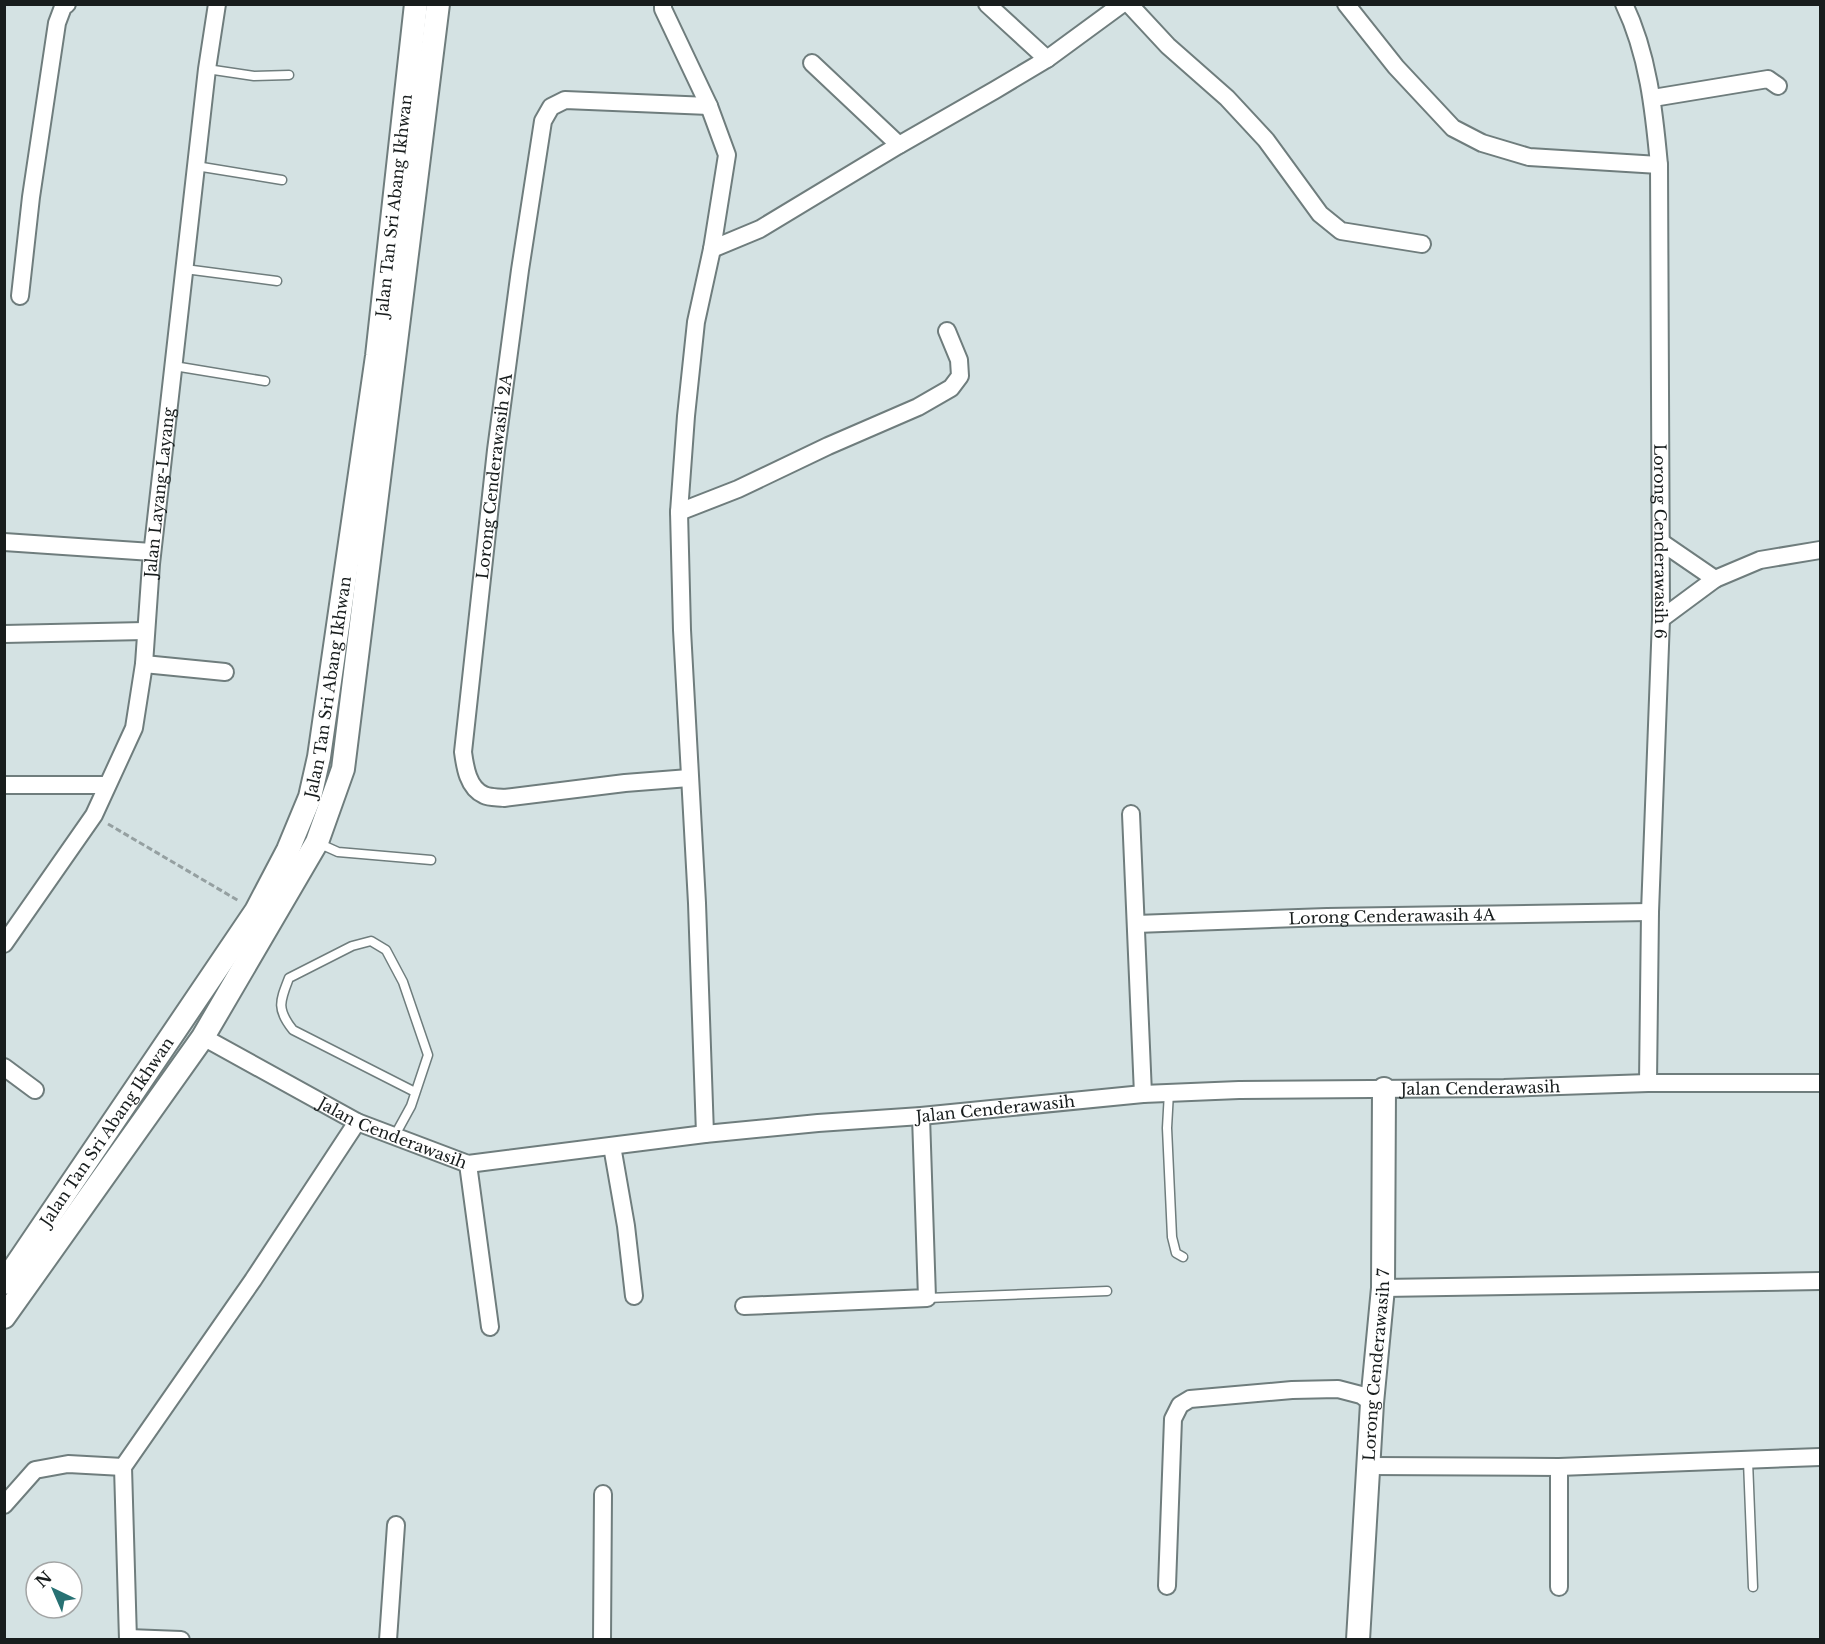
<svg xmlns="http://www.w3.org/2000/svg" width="1825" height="1644" font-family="'Libre Baskerville',serif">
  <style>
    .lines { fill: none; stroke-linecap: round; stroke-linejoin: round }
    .lane-casing { stroke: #6f7d7d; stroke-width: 11 }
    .street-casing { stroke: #6f7d7d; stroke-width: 20 }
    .secondary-casing { stroke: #6f7d7d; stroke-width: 26 }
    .path { stroke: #95a0a1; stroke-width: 3; stroke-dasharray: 6 3; stroke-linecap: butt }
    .lane { stroke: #fff; stroke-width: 8 }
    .street { stroke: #fff; stroke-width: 16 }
    .secondary { stroke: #fff; stroke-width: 22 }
    .labels { text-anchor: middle; stroke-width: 6; stroke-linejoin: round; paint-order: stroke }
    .street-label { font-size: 16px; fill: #181d1d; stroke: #fff }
  </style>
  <rect width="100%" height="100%" fill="#d4e2e3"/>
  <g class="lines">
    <defs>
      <g id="lane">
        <polyline points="207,69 254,76 289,75"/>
        <polyline points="196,166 282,180"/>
        <polyline points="185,269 277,281"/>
        <polyline points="174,366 265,381"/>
        <polyline points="318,843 338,852 431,860"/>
        <polyline points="1169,1092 1167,1128 1172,1237 1176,1253 1183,1257"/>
        <path d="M394,1137L411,1106L428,1055L403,982L386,950L371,941L352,946L289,978C280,1001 276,1009 293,1030L415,1092"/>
        <polyline points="927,1298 1107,1291"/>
        <polyline points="1748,1461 1753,1587"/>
      </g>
      <g id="street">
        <polyline points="663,4 663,9 709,106 727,155 712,249 696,322 686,416 679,512 682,630 697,903 705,1134"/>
        <polyline points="987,4 1047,59"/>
        <polyline points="1129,4 1168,46 1227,98 1266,140 1320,214 1341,231 1422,244"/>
        <polyline points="1346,4 1396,67 1453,128 1482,143 1529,157 1659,165"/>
        <path id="s1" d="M1624,4C1648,54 1654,110 1659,165L1661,619L1650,912L1648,1083"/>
        <polyline points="812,63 899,145"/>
        <polyline points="1653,98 1768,79 1778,86"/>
        <polyline points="712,249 760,229 899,145 995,90 1047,59 1122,4"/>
        <polyline points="20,296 31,197 57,23 63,7 67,4"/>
        <polyline points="679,512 738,489 828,446 918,407 951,388 960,376 959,360 947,331"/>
        <polyline points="4,542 152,552"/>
        <polyline points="1661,542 1715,579"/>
        <polyline points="1661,619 1715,579 1760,560 1820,550"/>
        <polyline points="4,634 145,631"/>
        <polyline points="144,664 225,672"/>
        <path id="s2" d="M689,778L625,783L504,798C498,797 490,798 484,795C468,788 465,767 463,752L496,450L520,270L543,121L551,107L565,100L709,106"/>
        <polyline points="4,785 107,785"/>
        <polyline points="1131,814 1143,1094"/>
        <path id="s3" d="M1136,924L1327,917L1650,912"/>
        <path id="s4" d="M4,944L94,815L134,728L144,664L151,564L207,69L217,4"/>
        <path id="s5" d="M203,1037L357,1122L468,1164L705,1134L818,1123L921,1116L1143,1094L1239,1090L1504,1088L1648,1083H1820"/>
        <polyline points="4,1067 35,1090"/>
        <polyline points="612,1146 626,1226 634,1296"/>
        <polyline points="468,1164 490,1327"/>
        <polyline points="1383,1288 1820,1281"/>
        <polyline points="744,1306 927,1298 921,1116"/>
        <polyline points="1368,1466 1559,1467 1820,1457"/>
        <polyline points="1559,1467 1559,1587"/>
        <polyline points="4,1505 35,1470 68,1464 123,1467"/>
        <polyline points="1167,1586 1173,1419 1180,1405 1190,1399 1292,1390 1338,1389 1361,1395 1372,1403"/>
        <polyline points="128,1638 181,1640"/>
        <polyline points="128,1640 123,1467 253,1280 357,1122"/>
        <polyline points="388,1640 396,1525"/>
        <polyline points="602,1640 603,1494"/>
      </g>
      <g id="secondary">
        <path id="s6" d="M4,1283L256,911L288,850L310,797L319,757L377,356L416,4"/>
        <polyline points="4,1317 203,1037 317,842 343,769 438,4"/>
        <path id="s7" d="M1358,1640L1372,1403L1383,1288L1384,1089"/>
      </g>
    </defs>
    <!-- lane casing -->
    <use href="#lane" class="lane-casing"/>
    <!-- street casing -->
    <use href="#street" class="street-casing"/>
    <!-- secondary casing -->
    <use href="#secondary" class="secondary-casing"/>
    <!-- path -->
    <polyline class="path" points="108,824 239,901"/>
    <!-- lane -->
    <use href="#lane" class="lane"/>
    <!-- street -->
    <use href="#street" class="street"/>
    <!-- secondary -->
    <use href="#secondary" class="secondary"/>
  </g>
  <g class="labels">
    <!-- street labels -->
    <g class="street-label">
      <text dy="6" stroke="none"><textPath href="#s6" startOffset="1173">Jalan Tan Sri Abang Ikhwan</textPath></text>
      <text dy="6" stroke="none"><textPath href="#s2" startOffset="534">Lorong Cenderawasih 2A</textPath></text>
      <text dy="6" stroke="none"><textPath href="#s4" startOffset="490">Jalan Layang-Layang</textPath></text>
      <text dy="6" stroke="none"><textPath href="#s1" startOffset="542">Lorong Cenderawasih 6</textPath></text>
      <text dy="6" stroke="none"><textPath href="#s6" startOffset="687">Jalan Tan Sri Abang Ikhwan</textPath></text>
      <text dy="6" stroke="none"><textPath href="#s3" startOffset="256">Lorong Cenderawasih 4A</textPath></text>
      <text dy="6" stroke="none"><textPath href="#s5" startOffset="1311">Jalan Cenderawasih</textPath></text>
      <text dy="6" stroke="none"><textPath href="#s5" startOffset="825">Jalan Cenderawasih</textPath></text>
      <text dy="6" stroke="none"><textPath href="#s5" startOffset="213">Jalan Cenderawasih</textPath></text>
      <text dy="6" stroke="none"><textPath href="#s6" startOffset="183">Jalan Tan Sri Abang Ikhwan</textPath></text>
      <text dy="6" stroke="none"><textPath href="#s7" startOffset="276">Lorong Cenderawasih 7</textPath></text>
    </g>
  </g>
  <!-- border -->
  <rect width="1825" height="1644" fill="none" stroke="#181d1d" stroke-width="12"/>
  <!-- north arrow -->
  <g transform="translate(54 1590) rotate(316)"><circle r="28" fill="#ffffff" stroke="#a3a5a5" stroke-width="1.5"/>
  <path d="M0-4.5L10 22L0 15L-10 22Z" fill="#277173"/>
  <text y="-9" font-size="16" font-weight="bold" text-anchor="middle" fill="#181d1d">N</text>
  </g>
</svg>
